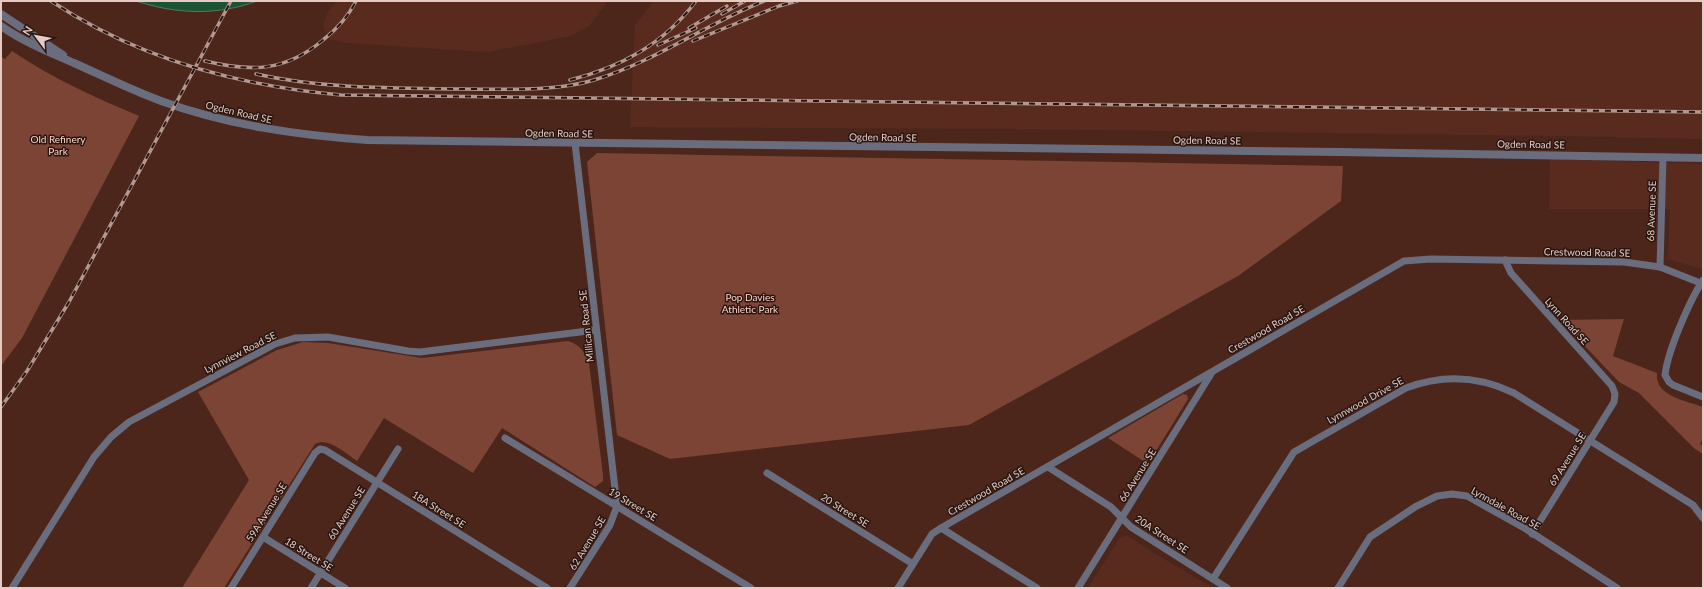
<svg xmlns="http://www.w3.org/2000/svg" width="1704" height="589" font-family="Lato,sans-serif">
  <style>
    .built { fill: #592b1e }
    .green { fill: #7b4435 }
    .water { fill: #1b5335; stroke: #587760 }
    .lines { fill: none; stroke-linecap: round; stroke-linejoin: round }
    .minor { stroke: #696d7e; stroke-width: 7 }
    .tertiary { stroke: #696d7e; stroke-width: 8 }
    .rail-casing { stroke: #b4978e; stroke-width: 3.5 }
    .rail { stroke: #261510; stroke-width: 2; stroke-dasharray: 6; stroke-linecap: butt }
    .labels { text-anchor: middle; stroke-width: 3; stroke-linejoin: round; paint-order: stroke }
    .street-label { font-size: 10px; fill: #e5cbc4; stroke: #261510 }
    .park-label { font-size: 10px; fill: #ffd4c8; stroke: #261510 }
  </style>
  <rect width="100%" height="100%" fill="#4c261b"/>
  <!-- built -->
  <g class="built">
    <polygon points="337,1 608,1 589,26 571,36 488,52 347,43 331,40 325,32 323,24 328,12"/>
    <polygon points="654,1 1703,1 1703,139 1563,136 1029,129 630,127 635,25"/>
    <polygon points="1550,159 1703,164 1703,267 1701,269 1668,259 1670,209 1549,209"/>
    <polygon points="1127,535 1146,548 1209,586 1208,588 1088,588 1119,539"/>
  </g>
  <!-- green -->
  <g class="green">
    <path d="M12,51C52,78 94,97 139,116L22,338L1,366V57L5,59Z"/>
    <polygon points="597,153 1343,166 1341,201 1238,276 969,425 670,459 617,435 587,162"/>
    <path d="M1624,319L1613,356L1657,373C1654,396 1687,401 1703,407V437L1700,444L1703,446V454L1695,449L1639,393L1619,382L1560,320Z"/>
    <path d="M568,341C580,345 584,351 589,363L603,475V481L595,487L502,428L473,473L384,418L357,461C345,453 329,437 315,444L224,588H182L249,480L198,392L277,350L303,342L328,343L422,358Z"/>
    <polygon points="1183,394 1187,395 1188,399 1148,464 1108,438"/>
  </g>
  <!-- water -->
  <path class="water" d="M136,1H257C217,16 176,14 136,1Z"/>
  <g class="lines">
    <!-- minor -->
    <g class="minor">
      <polyline points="1505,260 1511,273 1612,386 1615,394 1614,402 1532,534"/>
      <polyline points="1660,267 1663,157"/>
      <path d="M1703,280C1689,302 1668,350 1665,375L1669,382L1673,385L1703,397"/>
      <polyline points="505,438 751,588"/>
      <polyline points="1048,467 1111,507 1131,527 1227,588"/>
      <polyline points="767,473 913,564"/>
      <polyline points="941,528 1037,588"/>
      <polyline points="263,537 345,588"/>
      <path d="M1213,579L1294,452L1406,388C1443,374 1479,376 1514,393L1693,505L1703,518"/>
      <polyline points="12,588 94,457 111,437 129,422 275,344 295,338 328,337 408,351 420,352 596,330"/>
      <polyline points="231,588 315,453 320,449 325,450 547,588"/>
      <polyline points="311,588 398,449"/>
      <polyline points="570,588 610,525 617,506 575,143"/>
      <polyline points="898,588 932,534 941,528 1404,261 1431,259 1624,262 1660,267 1703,284"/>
      <polyline points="1078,588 1211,374"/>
      <polyline points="1338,588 1370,537 1415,507 1437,496 1452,494 1467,496 1526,529 1617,588"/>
    </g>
    <!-- tertiary -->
    <g class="tertiary">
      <polyline points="1,14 63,55"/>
      <path d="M1,26C24,42 49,52 74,63C103,76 131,90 161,101C227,125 296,135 367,140L1339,152L1703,158"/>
    </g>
    <defs>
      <g id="rail">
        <path d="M51,1C137,58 239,86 341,95L1703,112"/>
        <polyline points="722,14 745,1"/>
        <polyline points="689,28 727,6"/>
        <polyline points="693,41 779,6 797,1"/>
        <polyline points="658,45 696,28"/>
        <path d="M205,61C251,72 285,72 323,40C337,29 348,17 356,1"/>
        <path d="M256,74C323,89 392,88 461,89C502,89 555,92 594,80C654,62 706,24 764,1"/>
        <path d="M570,80C621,67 664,44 696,1"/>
        <polyline points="1,407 27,371 69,302 231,1"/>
      </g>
    </defs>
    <!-- rail casing -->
    <use href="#rail" class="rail-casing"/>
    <!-- rail -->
    <use href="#rail" class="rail"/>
  </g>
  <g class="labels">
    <!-- street labels -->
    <g class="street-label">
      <text transform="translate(239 112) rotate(13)" y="4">Ogden Road SE</text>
      <text transform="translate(559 133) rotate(1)" y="4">Ogden Road SE</text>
      <text transform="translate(883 137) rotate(1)" y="4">Ogden Road SE</text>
      <text transform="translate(1207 140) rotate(1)" y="4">Ogden Road SE</text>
      <text transform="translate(1531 144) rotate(1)" y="4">Ogden Road SE</text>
      <text transform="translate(1651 211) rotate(-88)" y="4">68 Avenue SE</text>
      <text transform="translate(1587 252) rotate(1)" y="4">Crestwood Road SE</text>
      <text transform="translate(1567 321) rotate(48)" y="4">Lynn Road SE</text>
      <text transform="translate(586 326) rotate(-96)" y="4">Millican Road SE</text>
      <text transform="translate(1266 329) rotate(-30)" y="4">Crestwood Road SE</text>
      <text transform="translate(240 352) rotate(-27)" y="4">Lynnview Road SE</text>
      <text transform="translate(1365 400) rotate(-29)" y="4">Lynnwood Drive SE</text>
      <text transform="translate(1567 459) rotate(-58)" y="4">69 Avenue SE</text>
      <text transform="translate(1137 475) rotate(-58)" y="4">66 Avenue SE</text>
      <text transform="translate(986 491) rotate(-30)" y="4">Crestwood Road SE</text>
      <text transform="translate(633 504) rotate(31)" y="4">19 Street SE</text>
      <text transform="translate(1506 508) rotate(29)" y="4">Lynndale Road SE</text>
      <text transform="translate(439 509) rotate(32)" y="4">18A Street SE</text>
      <text transform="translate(845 510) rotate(32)" y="4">20 Street SE</text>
      <text transform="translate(266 512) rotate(-58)" y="4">59A Avenue SE</text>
      <text transform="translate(346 513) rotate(-58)" y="4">60 Avenue SE</text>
      <text transform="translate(1162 534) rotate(33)" y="4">20A Street SE</text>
      <text transform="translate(587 543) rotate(-59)" y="4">62 Avenue SE</text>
      <text transform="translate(309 554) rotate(32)" y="4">18 Street SE</text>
    </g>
    <!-- park labels -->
    <g class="park-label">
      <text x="58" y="143">Old Refinery<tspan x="58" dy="12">Park</tspan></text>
      <text x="750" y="301">Pop Davies<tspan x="750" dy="12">Athletic Park</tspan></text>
    </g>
  </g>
  <!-- border -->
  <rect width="1704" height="589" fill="none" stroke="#e5cbc4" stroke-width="4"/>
  <!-- north arrow -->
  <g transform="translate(36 36) rotate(302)" stroke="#261510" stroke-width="3" paint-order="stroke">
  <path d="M0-3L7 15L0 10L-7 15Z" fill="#e5cbc4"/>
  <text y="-6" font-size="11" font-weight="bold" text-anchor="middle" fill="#e5cbc4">N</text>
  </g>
</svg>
